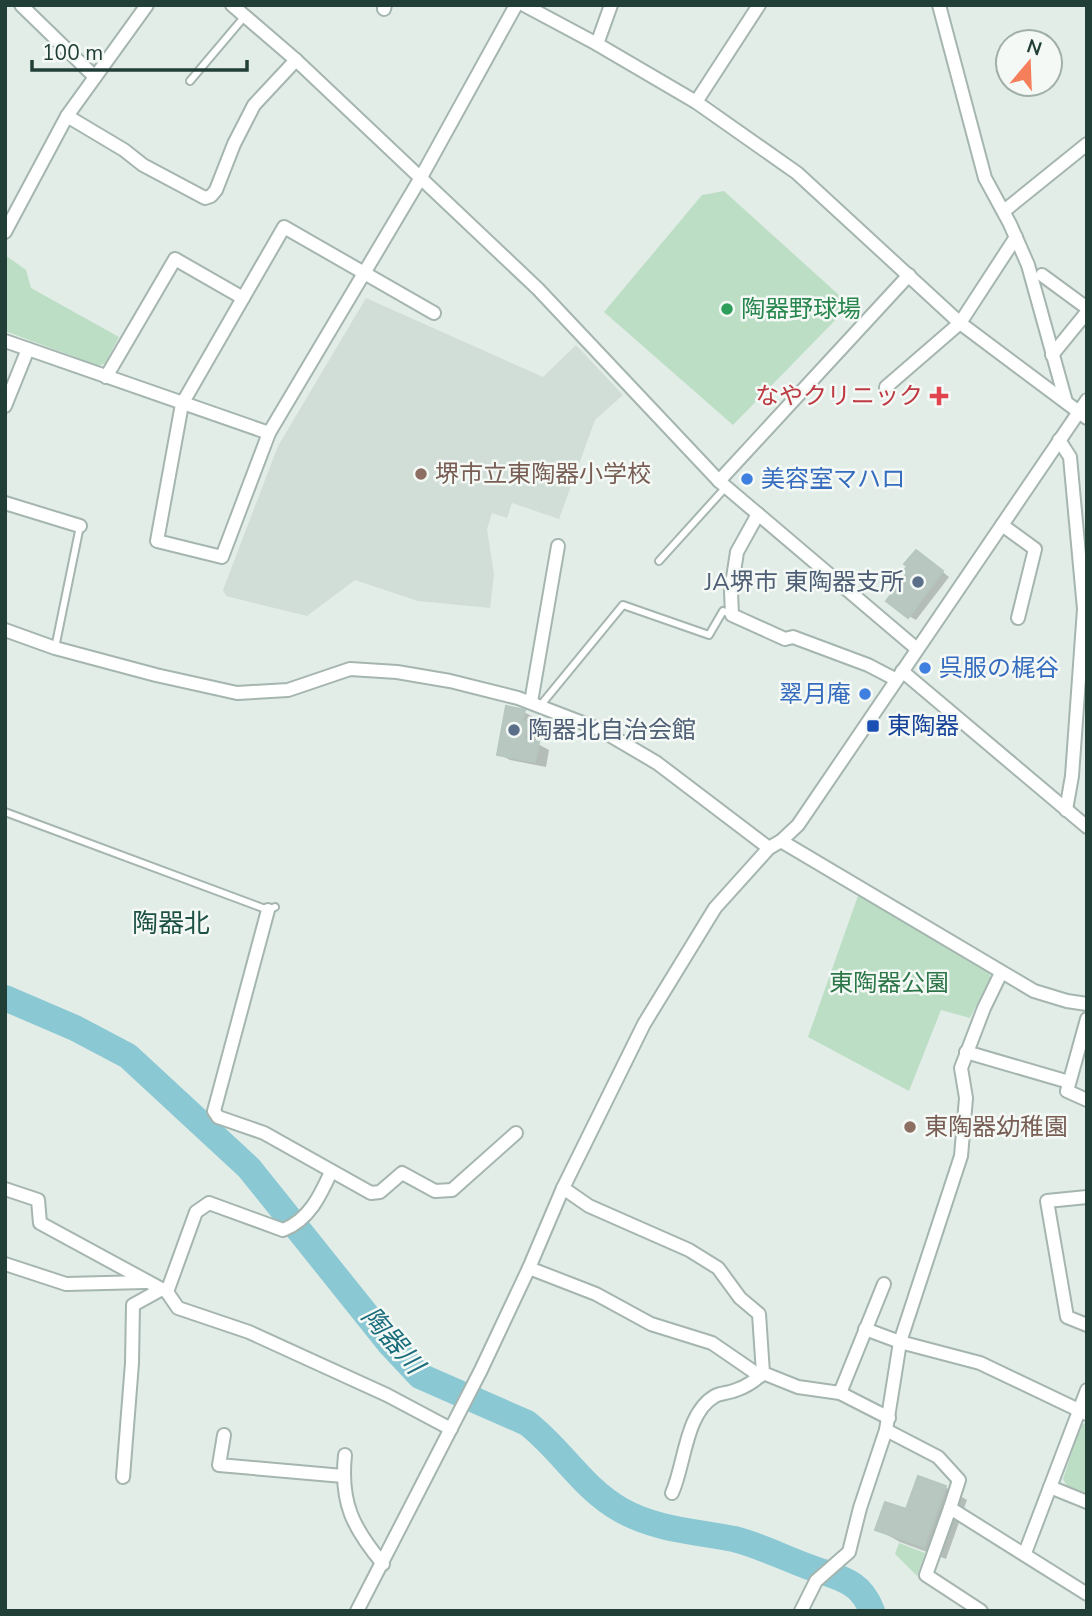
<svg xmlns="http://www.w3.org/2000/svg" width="1092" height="1616" font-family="'Nunito Sans','Noto Sans JP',sans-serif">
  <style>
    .built { fill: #d1ddd7 }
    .green { fill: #bcdec5 }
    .shadow { fill: #0003 }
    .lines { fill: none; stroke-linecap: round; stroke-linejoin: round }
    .river { stroke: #8ac8d3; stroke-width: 26 }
    .building { fill: #b8c8c1; stroke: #b5c7bf; stroke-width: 2 }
    .service-casing { stroke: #a5b5af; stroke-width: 10 }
    .minor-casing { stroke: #a5b5af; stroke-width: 16 }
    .service { stroke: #fff; stroke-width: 6 }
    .minor { stroke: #fff; stroke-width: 12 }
    .leisure-dot { fill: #2e9e5b; stroke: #f4f9f6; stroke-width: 2.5 }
    .health-dot { fill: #e0444e; stroke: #f4f9f6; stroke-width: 2.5 }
    .education-dot { fill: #8d6e63; stroke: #f4f9f6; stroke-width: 2.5 }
    .shop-dot { fill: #3f7fe0; stroke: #f4f9f6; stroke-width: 2.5 }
    .service-dot { fill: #5c6f8a; stroke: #f4f9f6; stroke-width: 2.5 }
    .transit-dot { fill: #1a4fb4; stroke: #f4f9f6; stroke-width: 2.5 }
    .labels { text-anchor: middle; stroke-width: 5; stroke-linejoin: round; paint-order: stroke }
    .leisure-label { font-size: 24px; fill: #27864d; stroke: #f4f9f6; text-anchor: start }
    .health-label { font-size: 24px; fill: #be3a42; stroke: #f4f9f6; text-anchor: end }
    .education-label { font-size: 24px; fill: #785e54; stroke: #f4f9f6; text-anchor: start }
    .shop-label { font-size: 24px; fill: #366cbe; stroke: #f4f9f6; text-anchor: start }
    .service-label { font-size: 24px; fill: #4e5e75; stroke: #f4f9f6; text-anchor: end }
    .transit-label { font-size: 24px; fill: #164399; stroke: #f4f9f6; text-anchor: start }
    .park-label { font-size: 24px; fill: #2c7648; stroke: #f4f9f6 }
    .neighbourhood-label { font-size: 26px; fill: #1e5144; stroke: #f4f9f6 }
    .water-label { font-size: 26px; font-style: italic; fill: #1b6c7c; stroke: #f4f9f6 }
  </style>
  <rect width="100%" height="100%" fill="#e3ede8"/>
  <!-- built -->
  <polygon class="built" points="366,298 543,377 576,345 623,395 595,420 559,519 512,503 507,518 492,513 487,529 494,575 490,608 418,601 355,580 307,616 226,596 223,590 278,446"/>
  <!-- green -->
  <g class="green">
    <polygon points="724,191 850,305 733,425 604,312 702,195"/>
    <polygon points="5,255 26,270 31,288 119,337 105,363 99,366 5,331"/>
    <polygon points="859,893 990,972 990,978 970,1018 941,1010 909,1091 808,1037"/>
    <polygon points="1087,1422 1087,1494 1067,1486 1063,1479 1081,1425"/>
    <polygon points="899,1543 925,1553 917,1576 895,1554"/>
  </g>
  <!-- shadow -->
  <g class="shadow">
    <polygon points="923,556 949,577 916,620 909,616"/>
    <polygon points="524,712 535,718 533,727 538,730 536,743 549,750 546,767 510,760 499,754"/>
    <polygon points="945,1487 967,1500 946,1559 900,1542 877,1529"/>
  </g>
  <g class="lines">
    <!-- river -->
    <path class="river" d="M5,998L75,1028L128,1056L249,1168L390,1344L420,1376L527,1423C562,1450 582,1488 621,1510C657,1530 694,1531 734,1539C759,1545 784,1558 809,1567C824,1573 840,1576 853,1585C862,1591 868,1601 872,1611"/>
  </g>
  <!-- building -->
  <g class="building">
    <polygon points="916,550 943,571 908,618 886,601 907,573 904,571 907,566 904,564"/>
    <polygon points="506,706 525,710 522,721 527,722 524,739 539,742 535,762 497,755"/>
    <polygon points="918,1476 946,1486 924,1547 875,1530 885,1502 906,1509"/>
  </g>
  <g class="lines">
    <defs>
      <g id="service">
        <polyline points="190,81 245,16"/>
        <polyline points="659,561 726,487"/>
        <polyline points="55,648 80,526"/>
        <polyline points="540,706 623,605 709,635 723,611 732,615"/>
        <polyline points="5,812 268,910 275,907"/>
      </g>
      <g id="minor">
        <polyline points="21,5 95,77"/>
        <polyline points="232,5 296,60 538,289 719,481 917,649"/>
        <polyline points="524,5 597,44 696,102 797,173 960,323 1087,418"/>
        <polyline points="939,5 985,178 1010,224 1028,265 1066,402"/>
        <polyline points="384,9 385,5"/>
        <polyline points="597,44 611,5"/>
        <polyline points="696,102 759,5"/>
        <polyline points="67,116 124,150 143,165 205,198 211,196 216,190 234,144 254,105 296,60"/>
        <polyline points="1004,211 1087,144"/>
        <polyline points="5,232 67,116 147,5"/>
        <polyline points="1042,275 1087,308"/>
        <polyline points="5,341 269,433 420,179 516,5"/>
        <polyline points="1052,355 1087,312"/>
        <polyline points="106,377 175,259 243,298"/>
        <polyline points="886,387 960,323 1016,237"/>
        <polyline points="5,406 28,349"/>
        <polyline points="269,433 222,557 157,541 182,404 284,227 434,313"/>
        <polyline points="1059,440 1070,457 1084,609 1072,776 1066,810"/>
        <polyline points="719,481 909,275"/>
        <polyline points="5,503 80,526"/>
        <polyline points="758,514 737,552 731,591 732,615 785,639 793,637 868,665 895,679"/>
        <polyline points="1002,525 1035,549 1018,618"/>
        <polyline points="5,630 55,648 156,675 237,693 288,690 350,669 397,672 450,681 518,698 601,730 657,763 769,848"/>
        <polyline points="902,671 1087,827"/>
        <polyline points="531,702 558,546"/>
        <polyline points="781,841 1034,991 1067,1001 1087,1004"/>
        <polyline points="268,910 214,1111 218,1117 264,1133 371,1193 380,1192 402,1173 435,1191 452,1190 516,1133"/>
        <polyline points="1087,1019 1067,1091 1087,1100"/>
        <polyline points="966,1052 1069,1082"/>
        <polyline points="563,1188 589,1206 689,1250 718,1268 740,1298 759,1314 763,1373 798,1387 840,1393 889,1418"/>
        <polyline points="5,1189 38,1200 40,1223 167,1292 178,1308 249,1332 387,1395 451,1429"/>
        <polyline points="1087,1197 1047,1201 1067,1317 1087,1325"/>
        <polyline points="5,1264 66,1284 145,1282"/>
        <polyline points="529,1268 596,1294 651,1324 712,1343 760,1376"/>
        <path d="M167,1292L196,1212L209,1203L283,1230C309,1220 320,1196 331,1172"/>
        <polyline points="865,1329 900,1342 980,1363 1087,1414"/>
        <polyline points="840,1393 884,1284"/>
        <polyline points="886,1430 938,1457 959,1480 950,1508 1087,1594"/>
        <polyline points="224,1435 219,1465 343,1476"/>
        <path d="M345,1455C340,1503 353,1528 383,1564"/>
        <polyline points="123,1477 132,1363 133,1305 162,1289"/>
        <polyline points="1050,1487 1087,1502"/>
        <path d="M672,1493C685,1465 685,1413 715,1396C721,1393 729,1393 736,1390C745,1387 756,1380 763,1373"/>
        <polyline points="950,1508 926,1575 981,1611"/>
        <polyline points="1025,1553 1087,1390"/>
        <polyline points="357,1611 481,1370 529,1268 563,1188 644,1024 715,908 769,848 781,841 798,825 1087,400"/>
        <polyline points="801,1611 816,1581 849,1552 860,1508 886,1430 900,1342 961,1156 966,1098 961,1068 984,1008 1001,973"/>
      </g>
    </defs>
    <!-- service casing -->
    <use href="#service" class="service-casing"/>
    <!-- minor casing -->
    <use href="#minor" class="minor-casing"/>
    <!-- service -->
    <use href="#service" class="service"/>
    <!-- minor -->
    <use href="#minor" class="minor"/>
  </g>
  <!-- markers -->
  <circle class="leisure-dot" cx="727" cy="309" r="7"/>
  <path class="health-dot" d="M935.5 385.5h7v7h7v7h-7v7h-7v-7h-7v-7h7z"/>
  <g class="education-dot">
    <circle cx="421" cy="474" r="7"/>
    <circle cx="910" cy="1127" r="7"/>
  </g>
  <g class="shop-dot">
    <circle cx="747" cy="479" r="7"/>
    <circle cx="925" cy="668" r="7"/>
    <circle cx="865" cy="694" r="7"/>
  </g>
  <g class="service-dot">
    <circle cx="918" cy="582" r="7"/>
    <circle cx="514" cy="730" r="7"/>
  </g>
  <rect class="transit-dot" x="866" y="719" width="14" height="14" rx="3.5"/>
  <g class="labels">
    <!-- leisure labels -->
    <g class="leisure-label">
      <text x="741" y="317">陶器野球場</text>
    </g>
    <!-- health labels -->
    <g class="health-label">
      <text x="923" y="404">なやクリニック</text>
    </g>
    <!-- education labels -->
    <g class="education-label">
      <text x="435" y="482">堺市立東陶器小学校</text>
      <text x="924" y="1135">東陶器幼稚園</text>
    </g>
    <!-- shop labels -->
    <g class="shop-label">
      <text x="761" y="487">美容室マハロ</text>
      <text x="939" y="676">呉服の梶谷</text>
      <text x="851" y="702" text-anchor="end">翠月庵</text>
    </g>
    <!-- service labels -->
    <g class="service-label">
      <text x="904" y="590">JA堺市 東陶器支所</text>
      <text x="528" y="738" text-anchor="start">陶器北自治会館</text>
    </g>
    <!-- transit labels -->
    <g class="transit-label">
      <text x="887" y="734">東陶器</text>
    </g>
    <!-- park labels -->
    <g class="park-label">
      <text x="889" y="991">東陶器公園</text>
    </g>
    <!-- neighbourhood labels -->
    <g class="neighbourhood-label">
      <text x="171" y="932">陶器北</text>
    </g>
    <!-- water labels -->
    <g class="water-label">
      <text transform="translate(393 1340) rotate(49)" y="9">陶器川</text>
    </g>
  </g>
  <!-- border -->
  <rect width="1092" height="1616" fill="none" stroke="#223f37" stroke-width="14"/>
  <!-- north arrow -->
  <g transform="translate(1029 63) rotate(19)"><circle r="33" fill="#f4f9f6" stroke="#a0afaa" stroke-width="2"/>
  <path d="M0-5L12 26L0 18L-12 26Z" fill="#f47f5a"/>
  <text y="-10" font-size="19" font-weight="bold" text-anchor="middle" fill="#223f37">N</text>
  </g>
  <!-- scale -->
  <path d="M32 60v10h215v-10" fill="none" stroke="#223f37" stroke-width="3.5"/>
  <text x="42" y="60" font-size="21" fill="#223f37" stroke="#f4f9f6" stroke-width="5" paint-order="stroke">100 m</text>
</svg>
